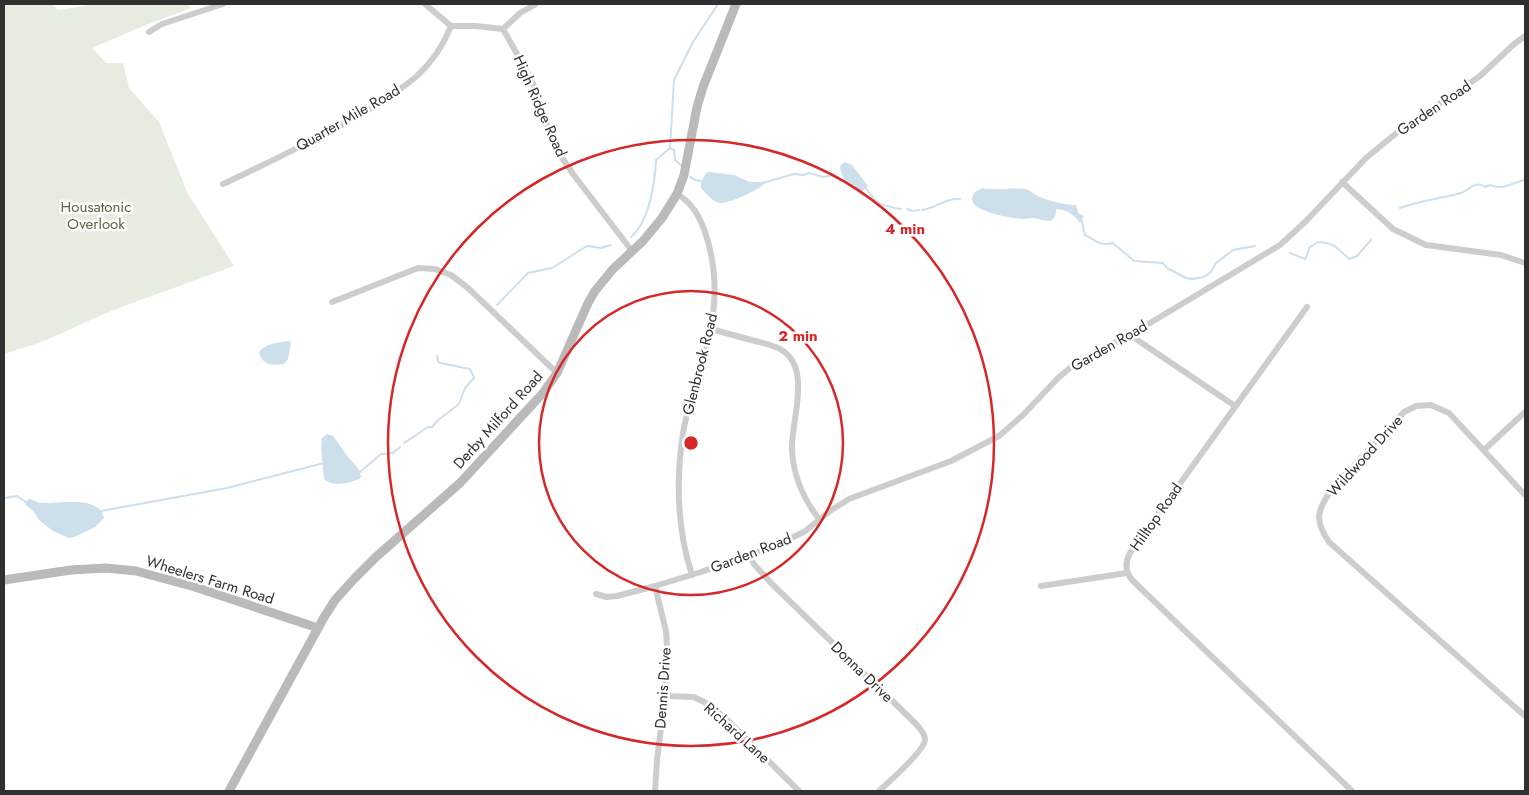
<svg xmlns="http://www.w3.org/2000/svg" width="1529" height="795" font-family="Jost,sans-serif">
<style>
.green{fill:#e6ecdf}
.water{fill:#ccdfeb}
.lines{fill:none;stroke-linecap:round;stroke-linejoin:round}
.stream{stroke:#ccdfeb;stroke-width:2}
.street{stroke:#cdcdcd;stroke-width:6}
.secondary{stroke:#bababa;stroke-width:9}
.ring{fill:none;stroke:#d62828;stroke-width:2.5}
.labels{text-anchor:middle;stroke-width:5;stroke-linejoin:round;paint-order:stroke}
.street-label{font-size:15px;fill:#303030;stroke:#fff}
.park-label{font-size:15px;fill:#54693f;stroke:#fff}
.centre{fill:#d62828;stroke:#fff;stroke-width:2.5}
.ring-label{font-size:15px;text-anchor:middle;font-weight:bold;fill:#d62828;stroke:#fff;stroke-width:5;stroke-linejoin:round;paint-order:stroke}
</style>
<rect width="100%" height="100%" fill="#fff"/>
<!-- green -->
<path class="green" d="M4,4H52L58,10L97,4H187L191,8L141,27L92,48L106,63H123L129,88L159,122L188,194L234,266C191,282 147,297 104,314C89,320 76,327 62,333C43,342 23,348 4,354Z"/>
<!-- water -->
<g class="water">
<path d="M844,162L852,165L868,186L861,193C851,191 840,176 840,166Z"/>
<path d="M708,172L734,175L750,182H766C762,189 728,204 720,203C712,201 706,194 701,188C701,182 703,176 708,172Z"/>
<path d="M982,188C996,191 1010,187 1025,189C1030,190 1034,194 1038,196C1045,200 1070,206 1076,205L1078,213L1084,216L1080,223C1075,215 1066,209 1056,209C1056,213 1056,217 1052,220C1047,223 1039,218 1033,218C1029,218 1025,219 1021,219C1012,218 972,212 972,199C972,197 974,194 975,192Z"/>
<path d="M289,341L291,342L288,359L284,364C273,366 261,365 259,352C266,343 278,343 289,341Z"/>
<path d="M327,434L333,436L348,457L358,468L361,476L360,479C347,483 335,488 324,479L321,449L322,438Z"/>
<path d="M30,499L40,503H46C63,503 100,496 104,518L95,527L74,537L69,538L53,531L39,520L33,511L26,505L27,500Z"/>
</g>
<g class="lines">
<!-- stream -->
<g class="stream">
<polyline points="682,166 675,160 674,150 670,148 674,80 693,42 718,4"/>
<polyline points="690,177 696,180 704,182"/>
<polyline points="762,183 794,174 803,175 809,173 823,177 834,175"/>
<path d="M865,187C878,206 880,205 901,209"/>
<path d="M1400,208C1420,200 1440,199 1461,193C1470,190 1475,180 1485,187L1490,185C1503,191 1513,182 1525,180"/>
<polyline points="907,209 912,211 919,210"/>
<path d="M922,210C938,208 944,198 960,199"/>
<path d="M1081,219L1085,235C1098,241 1097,246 1113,243L1134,261L1163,263L1167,268L1186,278L1193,279L1204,277L1211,272L1216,263L1233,250L1255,246"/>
<path d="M631,237C649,222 655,183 656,160L670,148"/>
<path d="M1290,253L1305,259L1310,247L1318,242C1334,243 1338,248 1349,259L1357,256L1371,240"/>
<polyline points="497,305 528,273 552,268 587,246 601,248 611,245"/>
<polyline points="404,443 428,427 432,427 438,420 459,404 465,388 474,378 470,369 440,363 438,361 437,356"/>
<polyline points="359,471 360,472 381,454 393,453 400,447"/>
<polyline points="4,498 17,496 27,503"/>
<polyline points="101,511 227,488 324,463"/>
</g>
<!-- street -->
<g class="street">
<polyline points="425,4 451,26 476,26 503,29 530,77 536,91 552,140 561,156 573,174 632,251"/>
<polyline points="503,29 520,13 536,4"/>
<polyline points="149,32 162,24 223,4"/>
<polyline points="1342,182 1393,229 1426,245 1501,255 1525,263"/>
<path d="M223,184C270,162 315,140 360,115C380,103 399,91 417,76C431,63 444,44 451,26"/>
<path d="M677,194C692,203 699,215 705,232C717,267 717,305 708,341C700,374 686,406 682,440C676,485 678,532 692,575"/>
<polyline points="332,302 418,268 435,269 451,275 468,288 557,373"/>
<path d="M1307,307L1130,553C1125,562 1125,571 1132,580L1352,791"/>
<path d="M711,329C725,333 740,337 755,341C763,343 773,345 780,349C813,367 791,420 792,449C793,475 804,500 819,519"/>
<polyline points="1130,335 1235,406"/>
<polyline points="1484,450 1525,412"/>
<path d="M1525,495L1449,413L1431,405L1416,406L1404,412L1331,490C1317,511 1314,520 1329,542L1525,716"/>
<path d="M749,555L754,564L771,583L915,723C919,727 925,733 925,740C924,751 889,782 879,791"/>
<polyline points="1041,586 1127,573"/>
<polyline points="596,594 607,597 617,596 655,586 701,572 776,545 804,532 830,511 849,499 951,461 999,436 1023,415 1058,378 1077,362 1130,335 1280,245 1306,221 1366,158 1394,135 1480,76 1513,45 1525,36"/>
<polyline points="665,696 694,697 710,705 726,719 799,791"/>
<polyline points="655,791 657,760 665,696 667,647 666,631 655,586"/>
</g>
<!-- secondary -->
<g class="secondary">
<polyline points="4,580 71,570 106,568 136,571 195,587 318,628"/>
<polyline points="229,791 323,619 335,600 354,579 376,557 460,483 543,393 557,373 562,362 588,303 595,291 613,269 643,241 662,218 677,194 684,175 697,107 703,87 736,4"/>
</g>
</g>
<!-- distance rings -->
<g class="ring">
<circle cx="691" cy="443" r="152"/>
<circle cx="691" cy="443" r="303"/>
</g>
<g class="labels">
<!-- street labels -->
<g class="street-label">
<text transform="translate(540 106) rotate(66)" y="5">High Ridge Road</text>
<text transform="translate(1434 108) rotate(-34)" y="5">Garden Road</text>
<text transform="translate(348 118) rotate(-30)" y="5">Quarter Mile Road</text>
<text transform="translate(1109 346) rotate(-30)" y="5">Garden Road</text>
<text transform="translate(700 364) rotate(-76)" y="5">Glenbrook Road</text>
<text transform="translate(498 420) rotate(-48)" y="5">Derby Milford Road</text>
<text transform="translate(1365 456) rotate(-48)" y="5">Wildwood Drive</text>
<text transform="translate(1156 517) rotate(-55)" y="5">Hilltop Road</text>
<text transform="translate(751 553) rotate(-21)" y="5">Garden Road</text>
<text transform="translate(210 580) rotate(17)" y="5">Wheelers Farm Road</text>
<text transform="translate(862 672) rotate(44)" y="5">Donna Drive</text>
<text transform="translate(663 688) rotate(-86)" y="5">Dennis Drive</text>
<text transform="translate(737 733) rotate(42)" y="5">Richard Lane</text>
</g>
<!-- park labels -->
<g class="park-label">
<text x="96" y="212">Housatonic<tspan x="96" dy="17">Overlook</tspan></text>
</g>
</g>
<circle cx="691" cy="443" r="8" class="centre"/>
<g class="ring-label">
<text x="905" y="234">4 min</text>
<text x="798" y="341">2 min</text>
</g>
<!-- border -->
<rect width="1529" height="795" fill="none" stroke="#303030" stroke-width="10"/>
</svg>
